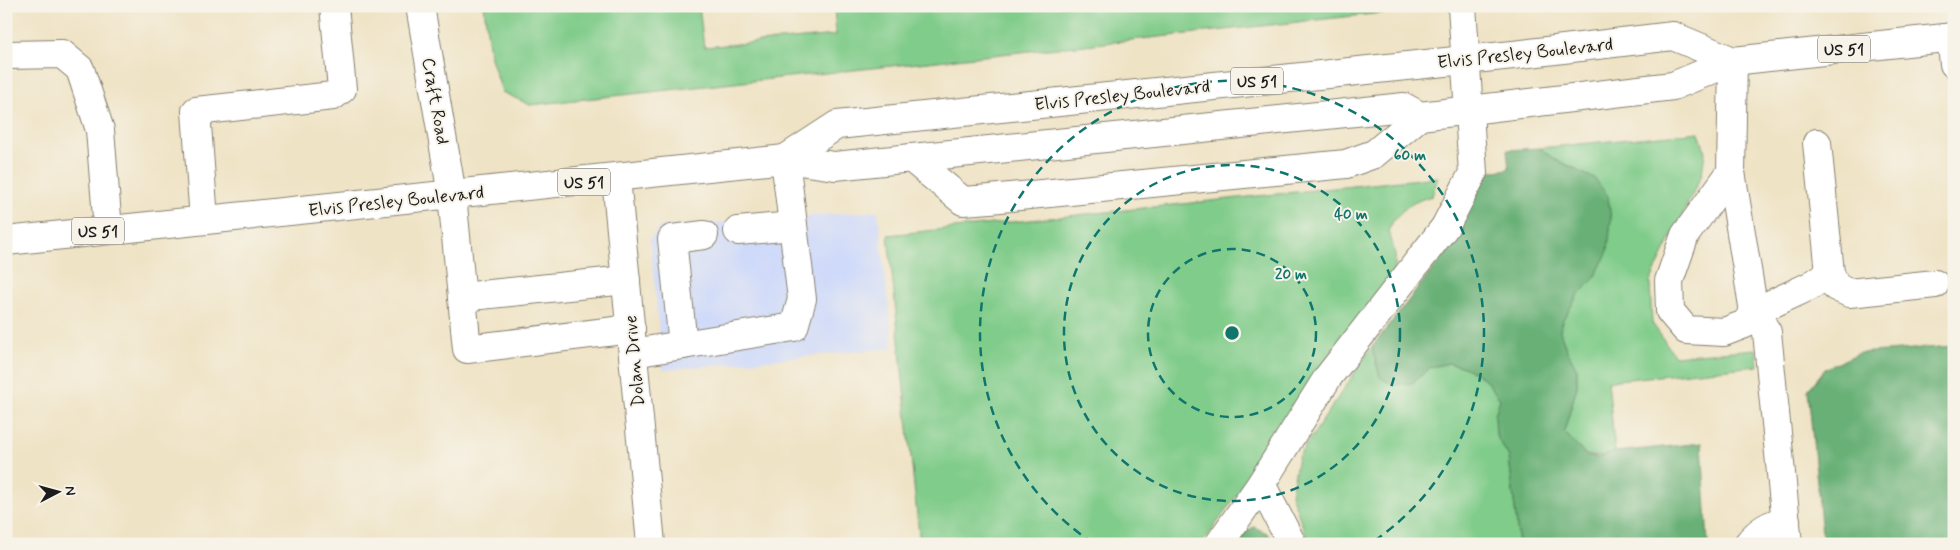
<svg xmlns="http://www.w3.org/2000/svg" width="1960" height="550" font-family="Mynerve,sans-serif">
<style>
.built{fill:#cfdafa}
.green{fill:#80cc8a;stroke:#4e7453}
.forest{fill:#68b076;stroke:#426649}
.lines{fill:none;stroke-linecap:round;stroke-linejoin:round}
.minor-casing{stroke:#868070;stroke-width:30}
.major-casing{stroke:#868070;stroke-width:30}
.minor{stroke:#fff;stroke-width:28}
.major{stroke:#fff;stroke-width:28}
.ring{fill:none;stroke:#0f766e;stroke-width:2.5;stroke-dasharray:9 6}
.labels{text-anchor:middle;stroke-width:4;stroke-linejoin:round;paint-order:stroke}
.shield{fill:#f7f3e8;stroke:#5e5c59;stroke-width:1}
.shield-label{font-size:16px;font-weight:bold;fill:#1c1c1c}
.street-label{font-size:18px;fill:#1c1c1c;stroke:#f7f3e8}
.centre{fill:#0f766e;stroke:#f7f3e8;stroke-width:2.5}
.ring-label{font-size:15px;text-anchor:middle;font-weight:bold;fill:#0f766e;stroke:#f7f3e8;stroke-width:4;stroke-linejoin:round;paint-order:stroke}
</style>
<rect width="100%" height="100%" fill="#f7f3e8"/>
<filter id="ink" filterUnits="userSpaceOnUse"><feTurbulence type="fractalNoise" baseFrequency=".02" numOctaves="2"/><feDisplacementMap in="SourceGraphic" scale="10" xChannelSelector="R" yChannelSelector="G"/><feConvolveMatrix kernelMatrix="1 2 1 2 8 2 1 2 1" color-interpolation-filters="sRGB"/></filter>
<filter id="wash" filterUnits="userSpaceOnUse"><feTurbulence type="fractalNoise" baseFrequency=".0096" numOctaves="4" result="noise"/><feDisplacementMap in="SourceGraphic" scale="20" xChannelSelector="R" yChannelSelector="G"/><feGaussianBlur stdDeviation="1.12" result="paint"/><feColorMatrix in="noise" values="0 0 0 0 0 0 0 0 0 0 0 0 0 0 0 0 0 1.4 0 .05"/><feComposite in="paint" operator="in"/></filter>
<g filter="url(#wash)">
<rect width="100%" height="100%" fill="#efe3c5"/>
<!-- built -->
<polygon class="built" points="878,211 893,348 663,370 650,239 660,227"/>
<!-- green -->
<g class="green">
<polygon points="484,6 699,6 704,47 836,35 834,6 1428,6 1428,8 530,105 502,92 490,55"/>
<path d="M1699,132L1705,152L1702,174L1650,282L1652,323L1675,356L1756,349L1758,366L1608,381L1615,452C1583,462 1585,454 1564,432L1577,386V369L1566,349L1560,331L1562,320L1578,295L1594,279L1577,169L1554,159L1540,148Z"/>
<path d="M1438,177L1432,196C1411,202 1397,211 1388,231C1394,246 1398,259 1393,275L1202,544H920L888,235Z"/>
<polygon points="1372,347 1380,377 1412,383 1431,367 1449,363 1464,367 1484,378 1500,399 1495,415 1496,435 1509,457 1519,544 1309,544 1291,494 1298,457"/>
</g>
<!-- forest -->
<g class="forest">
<polygon points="1540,148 1554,159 1595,179 1608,196 1611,219 1608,251 1594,279 1578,295 1562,321 1560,331 1566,349 1577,369 1577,386 1564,432 1586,456 1597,458 1615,452 1702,443 1708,544 1519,544 1509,457 1496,435 1495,415 1500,399 1484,378 1464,367 1449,363 1431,367 1412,383 1393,385 1380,377 1372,347 1451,246 1487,172 1509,169 1507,150"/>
<polygon points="1954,346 1954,544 1823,544 1808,390 1825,369 1859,353"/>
<polygon points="1254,527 1267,533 1277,544 1235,544 1245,532"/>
</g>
</g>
<g filter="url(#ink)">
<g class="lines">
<defs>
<g id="minor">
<polyline points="420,6 452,195 467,349 631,329"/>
<polyline points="1951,37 1954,64"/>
<polyline points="6,55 62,54 80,69 100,130 108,230"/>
<polyline points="1733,61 1731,172 1754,312 1767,332 1788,544"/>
<polyline points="911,158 963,201 990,199 1346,164 1374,154 1420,116"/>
<polyline points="1731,172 1685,235 1669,281 1670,311 1686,330 1724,332 1745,324 1754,312 1810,286 1830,273 1817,143"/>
<polyline points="616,178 651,544"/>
<polyline points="204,220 196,111 333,96 342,89 334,6"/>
<polyline points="738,231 793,226"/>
<polyline points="1830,273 1836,287 1849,293 1935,284"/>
<polyline points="462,297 626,280"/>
<polyline points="683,345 672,239 704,235"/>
<polyline points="633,353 794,327 802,299 785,159"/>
<polyline points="1261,484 1292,544"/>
<polyline points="1219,544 1261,484 1328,377 1445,227 1473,173 1462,6"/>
<path d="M1748,544C1758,531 1771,523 1786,521"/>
</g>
<g id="major">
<polyline points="785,159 837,125 1513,55 1673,36 1733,61"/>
<polyline points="6,241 785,159 835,166 1404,107 1420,116 1673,86 1733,61 1954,37"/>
</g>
</defs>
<!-- minor casing -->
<use href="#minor" class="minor-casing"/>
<!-- major casing -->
<use href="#major" class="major-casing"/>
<!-- minor -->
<use href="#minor" class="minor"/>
<!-- major -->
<use href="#major" class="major"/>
</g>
</g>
<!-- distance rings -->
<g class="ring">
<circle cx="1232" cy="333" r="84"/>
<circle cx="1232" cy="333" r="168"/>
<path d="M1093 543A252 252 0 1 1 1371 543"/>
</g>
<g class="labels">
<!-- shield labels -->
<g class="shield">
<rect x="1818" y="35.5" width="52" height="27" rx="4"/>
<rect x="1231" y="67.5" width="52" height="27" rx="4"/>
<rect x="558" y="168.5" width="52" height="27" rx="4"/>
<rect x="72" y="217.5" width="52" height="27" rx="4"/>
</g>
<g class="shield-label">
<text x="1844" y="55">US 51</text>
<text x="1257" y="87">US 51</text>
<text x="584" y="188">US 51</text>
<text x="98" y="237">US 51</text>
</g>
<!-- street labels -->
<g class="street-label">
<text transform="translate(1525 53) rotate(-6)" y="6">Elvis Presley Boulevard</text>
<text transform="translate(1122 95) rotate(-6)" y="6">Elvis Presley Boulevard</text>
<text transform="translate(436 101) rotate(80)" y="6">Craft Road</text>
<text transform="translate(396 201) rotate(-6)" y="6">Elvis Presley Boulevard</text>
<text transform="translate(634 361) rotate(-95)" y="6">Dolan Drive</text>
</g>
</g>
<circle cx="1232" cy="333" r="8" class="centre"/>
<g class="ring-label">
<text x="1410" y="160">60 m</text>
<text x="1351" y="219">40 m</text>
<text x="1291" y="279">20 m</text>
</g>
<!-- margin -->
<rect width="1960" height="550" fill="none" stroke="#f7f3e8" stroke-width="25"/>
<!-- north arrow -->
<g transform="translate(58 492) rotate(84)" stroke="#f7f3e8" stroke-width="4" paint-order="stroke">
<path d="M0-4L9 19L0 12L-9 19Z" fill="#1c1c1c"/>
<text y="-8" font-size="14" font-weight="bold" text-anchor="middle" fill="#1c1c1c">N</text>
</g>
</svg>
